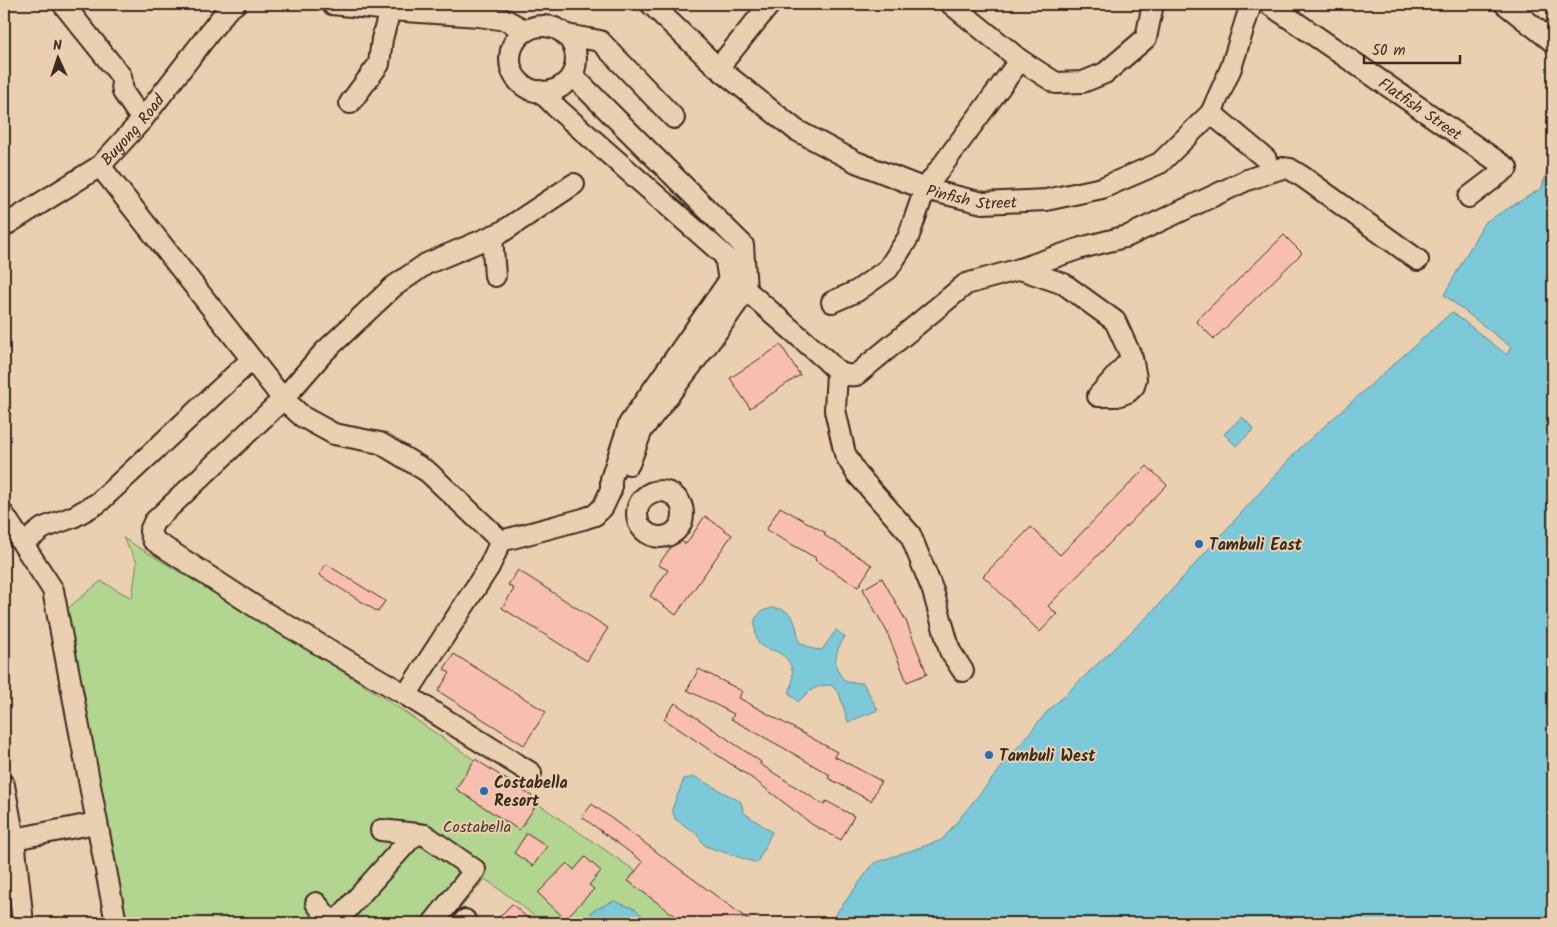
<svg xmlns="http://www.w3.org/2000/svg" width="1557" height="927" font-family="Kalam,sans-serif">
<style>
.green{fill:#b2d590;stroke:#768057}
.water{fill:#7ccad9;stroke:#628a8e}
.building{fill:#f8beaf;stroke:#3b2a1e}
.lines{fill:none;stroke-linecap:round;stroke-linejoin:round}
.minor-casing{stroke:#3b2a1e;stroke-width:24}
.minor{stroke:#eacfb1;stroke-width:20}
.poi-dot{fill:#1f6fb2;stroke:#eacfb1;stroke-width:2}
.labels{text-anchor:middle;stroke-width:4;stroke-linejoin:round;paint-order:stroke}
.street-label{font-size:16px;fill:#3b2a1e;stroke:#eacfb1}
.poi-label{font-size:16px;font-weight:bold;fill:#3b2a1e;stroke:#eacfb1;text-anchor:start}
.park-label{font-size:16px;fill:#473b29;stroke:#eacfb1}
</style>
<rect width="100%" height="100%" fill="#eacfb1"/>
<filter id="ink" filterUnits="userSpaceOnUse"><feTurbulence type="fractalNoise" baseFrequency=".02" numOctaves="2"/><feDisplacementMap in="SourceGraphic" scale="10" xChannelSelector="R" yChannelSelector="G"/><feConvolveMatrix kernelMatrix="1 2 1 2 8 2 1 2 1" color-interpolation-filters="sRGB"/></filter>
<g filter="url(#ink)">
<!-- green -->
<polygon class="green" points="123,538 314,653 396,706 711,923 542,923 520,904 485,879 448,923 123,923 77,688 67,609 101,581 132,598 137,562"/>
<!-- water -->
<g class="water">
<polygon points="1553,147 1553,923 829,923 874,863 942,840 1046,713 1150,614 1299,449 1452,312 1507,355 1511,347 1444,295 1484,223 1542,188"/>
<polygon points="1242,417 1254,429 1236,446 1224,434"/>
<path d="M772,608C794,608 796,624 799,642L813,649L822,650L836,630L845,637C834,653 831,667 846,682L863,683L878,710L848,722L839,693L831,685C815,685 809,691 798,702L789,693C796,677 794,658 775,651C768,648 762,649 758,642C755,636 755,626 755,619L762,611Z"/>
<polygon points="695,777 741,802 744,813 772,832 757,863 705,846 696,833 675,819 672,809 684,779"/>
<polygon points="614,901 635,909 647,920 644,923 600,923 590,912"/>
</g>
<!-- building -->
<g class="building">
<polygon points="1284,235 1302,253 1214,339 1196,321"/>
<polygon points="781,345 800,375 750,408 730,378"/>
<polygon points="1147,466 1167,485 1048,606 1057,614 1040,632 983,576 1031,527 1060,555"/>
<polygon points="780,507 826,533 824,535 872,565 858,587 815,560 816,558 766,530"/>
<polygon points="705,516 732,535 676,615 650,596 668,570 658,565 677,539 686,544"/>
<polygon points="326,564 385,601 378,612 319,575"/>
<polygon points="518,570 608,628 587,661 502,608 514,589 508,585"/>
<polygon points="882,578 906,621 927,674 907,682 886,630 863,589"/>
<polygon points="454,654 546,712 524,745 438,691 450,673 444,669"/>
<polygon points="699,669 742,691 739,698 837,752 834,756 881,781 871,801 828,778 830,775 782,747 731,719 734,714 687,690"/>
<polygon points="675,703 761,762 760,764 824,805 826,801 854,816 841,840 813,825 756,781 664,719"/>
<polygon points="475,759 539,801 519,830 456,789"/>
<polygon points="592,804 681,870 753,923 685,923 628,881 643,862 582,817"/>
<polygon points="527,833 547,846 533,866 514,853"/>
<polygon points="585,857 601,871 589,885 594,889 565,919 538,893 567,863 574,870"/>
<polygon points="512,904 533,923 504,923 498,918"/>
</g>
<g class="lines">
<defs>
<g id="minor">
<polyline points="63,4 121,76 123,92 142,120"/>
<polyline points="332,4 390,10 479,16 506,20 526,31"/>
<path id="s1" d="M651,4L718,68L796,130L856,162L925,189L983,203L1046,200L1102,188L1160,163L1211,113L1231,68L1251,4"/>
<polyline points="951,4 1020,60 1056,83 1083,82 1105,73 1146,38 1153,4"/>
<path id="s2" d="M1269,4L1507,168L1469,197"/>
<polyline points="1505,4 1553,42"/>
<circle cx="543" cy="59" r="33"/>
<polyline points="567,35 600,41 674,118"/>
<polyline points="718,68 770,4"/>
<polyline points="572,75 743,245 746,290 711,340 642,430 629,464"/>
<polyline points="350,103 379,64 382,39 390,10"/>
<polyline points="1211,113 1266,159"/>
<polyline points="100,166 283,399 303,417 334,434 380,443 428,472 501,541"/>
<path id="s3" d="M4,226L100,166L142,120L227,10L235,4"/>
<polyline points="492,236 495,276"/>
<polyline points="1020,269 1081,248 1128,236 1247,180 1282,168 1290,169 1303,177 1418,260"/>
<path d="M746,290L826,360C836,370 841,377 856,375L966,284L1020,269L1064,284L1115,321L1132,358L1136,378L1134,386L1128,392L1117,396H1098L1132,358"/>
<polyline points="832,302 857,291 888,269 908,238 925,189 1020,60"/>
<polyline points="837,372 835,410 845,454 857,474 910,534 933,591 950,651 963,671"/>
<circle cx="660" cy="514" r="23"/>
<polyline points="4,515 53,590 116,923"/>
<polyline points="34,535 43,528 73,517 98,503 251,360"/>
<polyline points="406,695 489,567 501,541 583,519 595,515 603,507 611,490 611,479 629,424 729,281 725,256 559,110 540,91"/>
<polyline points="531,773 406,695 259,609 153,540 150,531 154,522 283,399 324,352 393,287 426,264 502,232 574,184"/>
<polyline points="4,785 14,839 23,923"/>
<polyline points="381,830 417,834"/>
<polyline points="4,841 96,823"/>
<polyline points="316,903 332,923"/>
<polyline points="335,923 410,839 417,834 425,835 475,870 433,923"/>
<polyline points="463,923 465,920"/>
</g>
</defs>
<!-- minor casing -->
<use href="#minor" class="minor-casing"/>
<!-- minor -->
<use href="#minor" class="minor"/>
</g>
</g>
<!-- markers -->
<g class="poi-dot">
<circle cx="1199" cy="544" r="5"/>
<circle cx="989" cy="755" r="5"/>
<circle cx="484" cy="791" r="5"/>
</g>
<g class="labels">
<!-- street labels -->
<g class="street-label">
<text dy="6" stroke="none"><textPath href="#s2" startOffset="184">Flatfish Street</textPath></text>
<text dy="6" stroke="none"><textPath href="#s3" startOffset="162">Buyong Road</textPath></text>
<text dy="6" stroke="none"><textPath href="#s1" startOffset="382">Pinfish Street</textPath></text>
</g>
<!-- poi labels -->
<g class="poi-label">
<text x="1209" y="550">Tambuli East</text>
<text x="999" y="761">Tambuli West</text>
<text x="494" y="788">Costabella<tspan x="494" dy="18">Resort</tspan></text>
</g>
<!-- park labels -->
<g class="park-label">
<text x="477" y="832">Costabella</text>
</g>
</g>
<!-- margin -->
<rect width="1557" height="927" fill="none" stroke="#eacfb1" stroke-width="20"/>
<rect x="10" y="10" width="1537" height="907" fill="none" stroke="#3b2a1e" stroke-width="2" filter="url(#ink)"/>
<!-- north arrow -->
<g transform="translate(58 58) rotate(357)" stroke="#eacfb1" stroke-width="4" paint-order="stroke">
<path d="M0-4L9 19L0 12L-9 19Z" fill="#3b2a1e"/>
<text y="-8" font-size="14" font-weight="bold" text-anchor="middle" fill="#3b2a1e">N</text>
</g>
<!-- scale -->
<path d="M1364 55v8h96v-8" fill="none" stroke="#3b2a1e" stroke-width="2.5"/>
<text x="1372" y="55" font-size="15" fill="#3b2a1e" stroke="#eacfb1" stroke-width="4" paint-order="stroke">50 m</text>
</svg>
